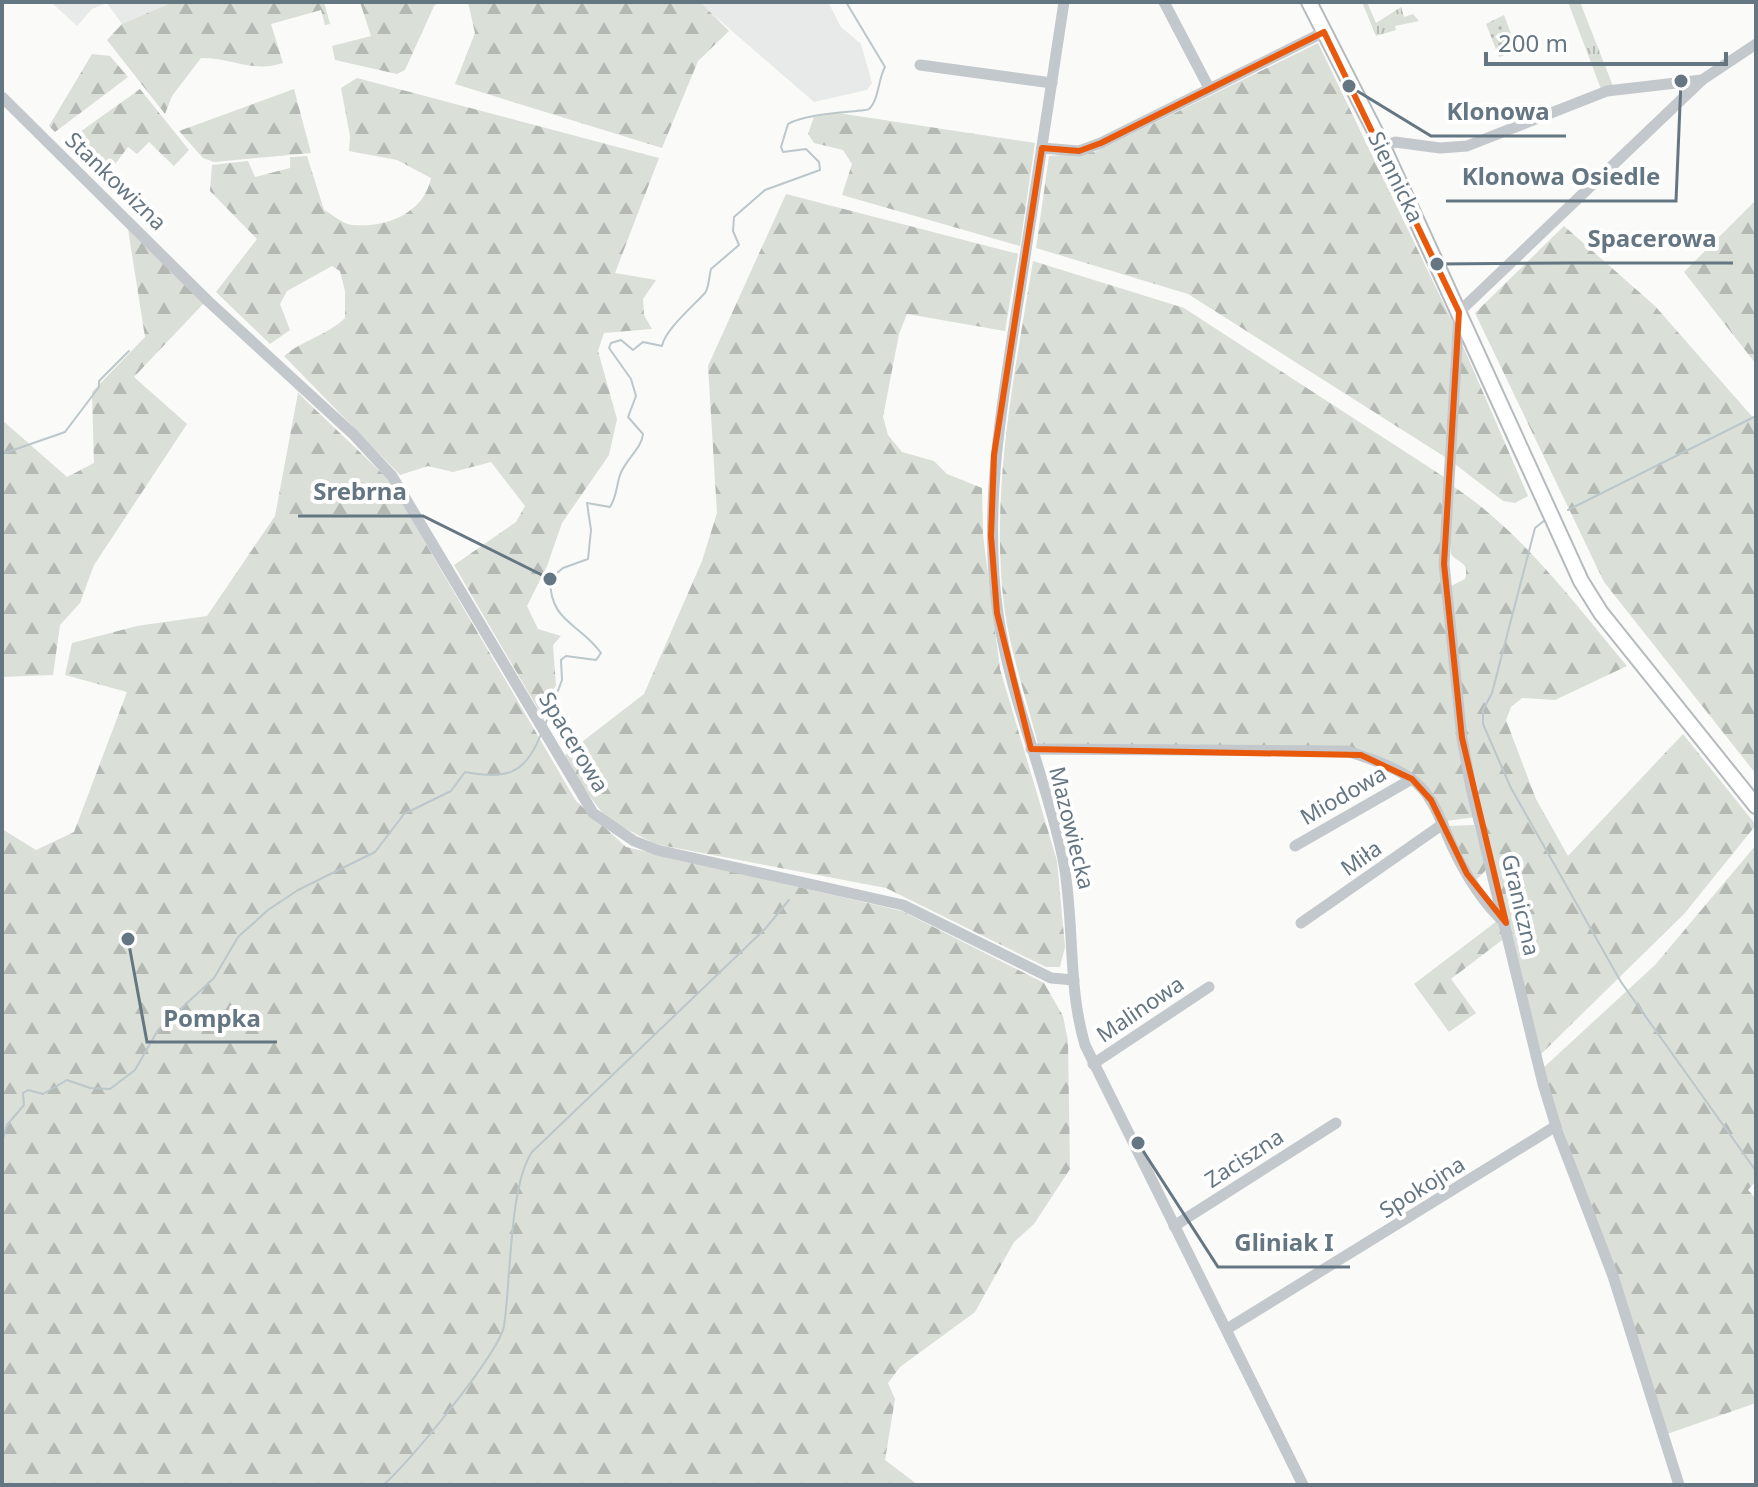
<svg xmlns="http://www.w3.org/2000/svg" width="1758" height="1487" font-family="'Noto Sans',sans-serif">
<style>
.built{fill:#e8e9e9}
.grass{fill:url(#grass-tufts)}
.forest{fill:url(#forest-firs)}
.park{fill:url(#park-dots)}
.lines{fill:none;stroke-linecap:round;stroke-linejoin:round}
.stream{stroke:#bbc7cb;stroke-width:2}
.major-casing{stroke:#b5babe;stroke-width:18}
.minor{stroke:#c3c8cc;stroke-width:11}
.major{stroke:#fff;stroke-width:14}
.marked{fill:none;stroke:#e8590c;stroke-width:6;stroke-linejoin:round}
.labels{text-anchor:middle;stroke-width:8;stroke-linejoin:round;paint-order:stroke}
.street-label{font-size:22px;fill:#657683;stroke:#fff}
.leader{fill:none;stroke:#657683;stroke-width:3}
.callout-dot{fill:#657683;stroke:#fff;stroke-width:3}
.callout-label{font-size:24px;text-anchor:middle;font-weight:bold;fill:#657683;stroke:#fff;stroke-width:8;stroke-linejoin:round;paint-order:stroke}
</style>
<defs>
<pattern id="grass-tufts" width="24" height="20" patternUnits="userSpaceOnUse" patternTransform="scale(2)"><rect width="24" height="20" fill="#dadfd7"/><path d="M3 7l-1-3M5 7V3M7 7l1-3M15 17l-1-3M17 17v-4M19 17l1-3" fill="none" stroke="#b4b9b4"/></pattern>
<pattern id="forest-firs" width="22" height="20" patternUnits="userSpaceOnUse" patternTransform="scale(2)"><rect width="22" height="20" fill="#dadfd7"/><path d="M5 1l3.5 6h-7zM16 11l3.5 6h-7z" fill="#b4b9b4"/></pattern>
<pattern id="park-dots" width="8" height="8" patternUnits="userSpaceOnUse" patternTransform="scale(2)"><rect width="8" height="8" fill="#dadfd7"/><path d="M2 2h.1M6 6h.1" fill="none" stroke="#b4b9b4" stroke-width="1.8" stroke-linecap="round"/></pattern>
</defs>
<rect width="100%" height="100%" fill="#fafaf8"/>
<!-- built -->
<g class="built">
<polygon points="51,2 173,2 122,24 107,3 92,9 77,26"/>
<polygon points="694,2 828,2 841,27 861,44 872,83 867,90 814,102 702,5"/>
</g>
<!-- grass -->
<g class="grass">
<polygon points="1362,2 1367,2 1376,23 1401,7 1404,17 1413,14 1419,21 1395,26 1396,30 1376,36"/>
<polygon points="1568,2 1580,2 1613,86 1601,89"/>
</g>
<!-- forest -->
<g class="forest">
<path d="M173,2H324L330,24L325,25L321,10L271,24L283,63C252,73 233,58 201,58L172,96L165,114L107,40L122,24Z"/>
<polygon points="360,2 439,2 434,6 405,70 397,74 335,60 332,46 371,36"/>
<polygon points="468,2 694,2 702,4 729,31 698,61 662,148 455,84 475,33"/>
<polygon points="1318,43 1453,323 1445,457 1188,294 1036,248 1049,156 1095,152"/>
<polygon points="92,54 110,56 128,77 55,132 49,126"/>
<path d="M357,78L659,158L615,273L656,280L643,299L644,315L652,329L604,333L598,351L617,419L609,455L562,523L547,566L527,606L538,629L561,636L553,645L556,685L541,714L454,565L516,522L525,506L491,462L453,472L428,466L400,475L284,356C303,340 326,336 345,318V291L340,271L332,266L287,291L280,304L290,330L270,344L216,292L257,239L210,191L212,165L248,161L255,177L290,168V157L307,156L324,210C333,215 343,224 352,225C387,228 424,213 431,178L397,160L349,151L350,136L341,88Z"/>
<polygon points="140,89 189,150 174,166 149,142 137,154 128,147 103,180 66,142"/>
<polygon points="294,89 311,153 214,162 203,158 179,131"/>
<polygon points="838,113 1035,143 1020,246 842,195 852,164 843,150 814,143 808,134 814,117"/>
<polygon points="786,194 1018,254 1005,331 907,314 899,334 883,417 888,435 902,452 934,461 947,474 982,488 983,535 1000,669 1057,861 1065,947 1060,967 1046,967 886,888 655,844 607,819 575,777 565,755 644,694 702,561 717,513 708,366"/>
<polygon points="1756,200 1756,364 1684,272"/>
<polygon points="1564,226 1655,306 1756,421 1756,774 1604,582 1475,313"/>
<polygon points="128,229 204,303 134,377 187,424 94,565 80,603 60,625 53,675 2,677 2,420 67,477 94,463 92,392 145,337"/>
<path d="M1033,261L1184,308L1444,477L1445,594L1476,817L1446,821L1433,800L1370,756L1038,744C1027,701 1012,657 1005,613C989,495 1014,378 1033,261Z"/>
<polygon points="1459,337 1528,496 1515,503 1503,501 1451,461"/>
<polygon points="298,393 388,479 576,801 626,847 902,911 1044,983 1063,1016 1068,1041 1070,1169 1034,1224 1014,1242 975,1312 900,1367 888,1383 895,1399 885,1460 918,1485 2,1485 2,829 36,850 74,832 127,692 65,675 72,643 137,626 207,616 275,516"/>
<path d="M1451,485C1521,530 1574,603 1627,666L1555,700L1522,698L1511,707L1506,720L1536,799L1568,856L1683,734L1756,825L1684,914L1538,1057L1470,764L1451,586L1465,579C1470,560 1458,564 1451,554L1448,513Z"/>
<polygon points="1474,825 1486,870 1474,882 1448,826"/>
<polygon points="1756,845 1756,1181 1748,1190 1756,1199 1756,1403 1667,1434 1542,1069 1655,965"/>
<polygon points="1497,921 1506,937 1451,979 1476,1013 1449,1032 1414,984"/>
</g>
<!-- park -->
<polygon class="park" points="1504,15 1517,50 1499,57 1486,24"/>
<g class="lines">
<!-- stream -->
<g class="stream">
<polyline points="2,454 65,432 99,387 99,381 129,351"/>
<polyline points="1568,510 1756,416"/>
<polyline points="1545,520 1535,528 1492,693 1483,710 1483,724 1511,788 1621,982 1756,1171"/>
<path d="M545,725L562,680L561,660L566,656L596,660L601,653C580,623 550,623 550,579L563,568L588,559L591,530L587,503L610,507C617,496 616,487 620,475C625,460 642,448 643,434L628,417L636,396L631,379L609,348L611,343L621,340L633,350L643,342L662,346C665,330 692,307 705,293C709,288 709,276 711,269L739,245L733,231L734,217L765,190L820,170L819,162L806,149L783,152L781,147L788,124C808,112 866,112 869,109C879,100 878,79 885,67L846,2"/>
<path d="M2,1142L7,1125L24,1105L23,1093L28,1090L43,1094L67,1080L90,1088L110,1089L135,1070L158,1030L214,978L238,937L268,910L298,890L375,852L404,814L451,791L465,772C505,779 525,776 541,734"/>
<path d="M383,1485C407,1466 499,1353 504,1326C511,1282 509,1185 532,1152L765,929L789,900"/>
</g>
<defs>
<polyline id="major" points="1309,2 1383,147 1581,581 1601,613 1756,806"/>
</defs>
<!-- major casing -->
<use href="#major" class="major-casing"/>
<!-- minor -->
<g class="minor">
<path d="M1064,2C1049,96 1036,190 1021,283C1004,393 982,502 998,614C1010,698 1046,776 1063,859C1075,920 1067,985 1085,1045L1303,1485"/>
<polyline points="1164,2 1209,88"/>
<polyline points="920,65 1052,83"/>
<polyline points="2,97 208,301 354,435 392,476 593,813 634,841 657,850 903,905 1051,978 1074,980"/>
<polyline points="1383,147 1395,142 1440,148 1467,146 1607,91 1702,80 1756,44"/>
<polyline points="1042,148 1079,151 1101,143 1324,32"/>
<path d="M1031,749L1347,751C1368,758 1391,765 1410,778C1433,793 1441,822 1452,846C1465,874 1482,902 1505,923"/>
<polyline points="1295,846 1412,779"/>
<polyline points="1301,923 1443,824"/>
<polyline points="1093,1064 1209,987"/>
<polyline points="1174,1226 1336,1123"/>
<polyline points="1227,1329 1556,1126"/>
<polyline points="1679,1485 1613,1276 1558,1133 1543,1084 1471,788 1462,738 1444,564 1459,312 1702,80"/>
</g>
<!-- major -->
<use href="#major" class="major"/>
</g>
<!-- marked area -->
<path class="marked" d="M1324,32L1459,312L1444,564L1462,738L1506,923L1467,874L1431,800L1412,779L1361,755L1031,749L997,613L991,536L994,455L1042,148L1079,151L1101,143Z"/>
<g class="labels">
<!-- street labels -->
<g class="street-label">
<text transform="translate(1396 177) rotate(64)" y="8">Siennicka</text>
<text transform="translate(116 181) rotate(44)" y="8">Stankowizna</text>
<text transform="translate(574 742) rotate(59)" y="8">Spacerowa</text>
<text transform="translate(1343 795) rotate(-30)" y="8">Miodowa</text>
<text transform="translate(1072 828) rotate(76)" y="8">Mazowiecka</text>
<text transform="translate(1361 858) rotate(-35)" y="8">Miła</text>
<text transform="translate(1521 905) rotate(77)" y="8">Graniczna</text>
<text transform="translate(1140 1009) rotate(-34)" y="8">Malinowa</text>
<text transform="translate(1244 1158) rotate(-33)" y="8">Zaciszna</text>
<text transform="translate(1422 1187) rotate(-32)" y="8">Spokojna</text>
</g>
</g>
<!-- callouts -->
<path class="leader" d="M1349 86L1431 136H1566M1681 81L1676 201H1446M1437 264L1571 263H1733M550 579L423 516H298M128 939L147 1042H277M1138 1143L1218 1267H1350"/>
<g class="callout-dot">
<circle cx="1349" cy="86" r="8"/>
<circle cx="1681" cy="81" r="8"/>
<circle cx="1437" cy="264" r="8"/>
<circle cx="550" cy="579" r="8"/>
<circle cx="128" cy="939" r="8"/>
<circle cx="1138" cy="1143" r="8"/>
</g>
<g class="callout-label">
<text x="1498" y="120">Klonowa</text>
<text x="1561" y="185">Klonowa Osiedle</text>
<text x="1652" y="247">Spacerowa</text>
<text x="360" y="500">Srebrna</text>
<text x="212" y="1027">Pompka</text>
<text x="1284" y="1251">Gliniak I</text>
</g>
<!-- border -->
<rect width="1758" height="1487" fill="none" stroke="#657683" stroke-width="8"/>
<!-- scale -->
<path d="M1486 52v12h240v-12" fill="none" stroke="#657683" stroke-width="4"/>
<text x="1498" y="52" font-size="24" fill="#657683" stroke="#ffffff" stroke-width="6" paint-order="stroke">200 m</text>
</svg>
